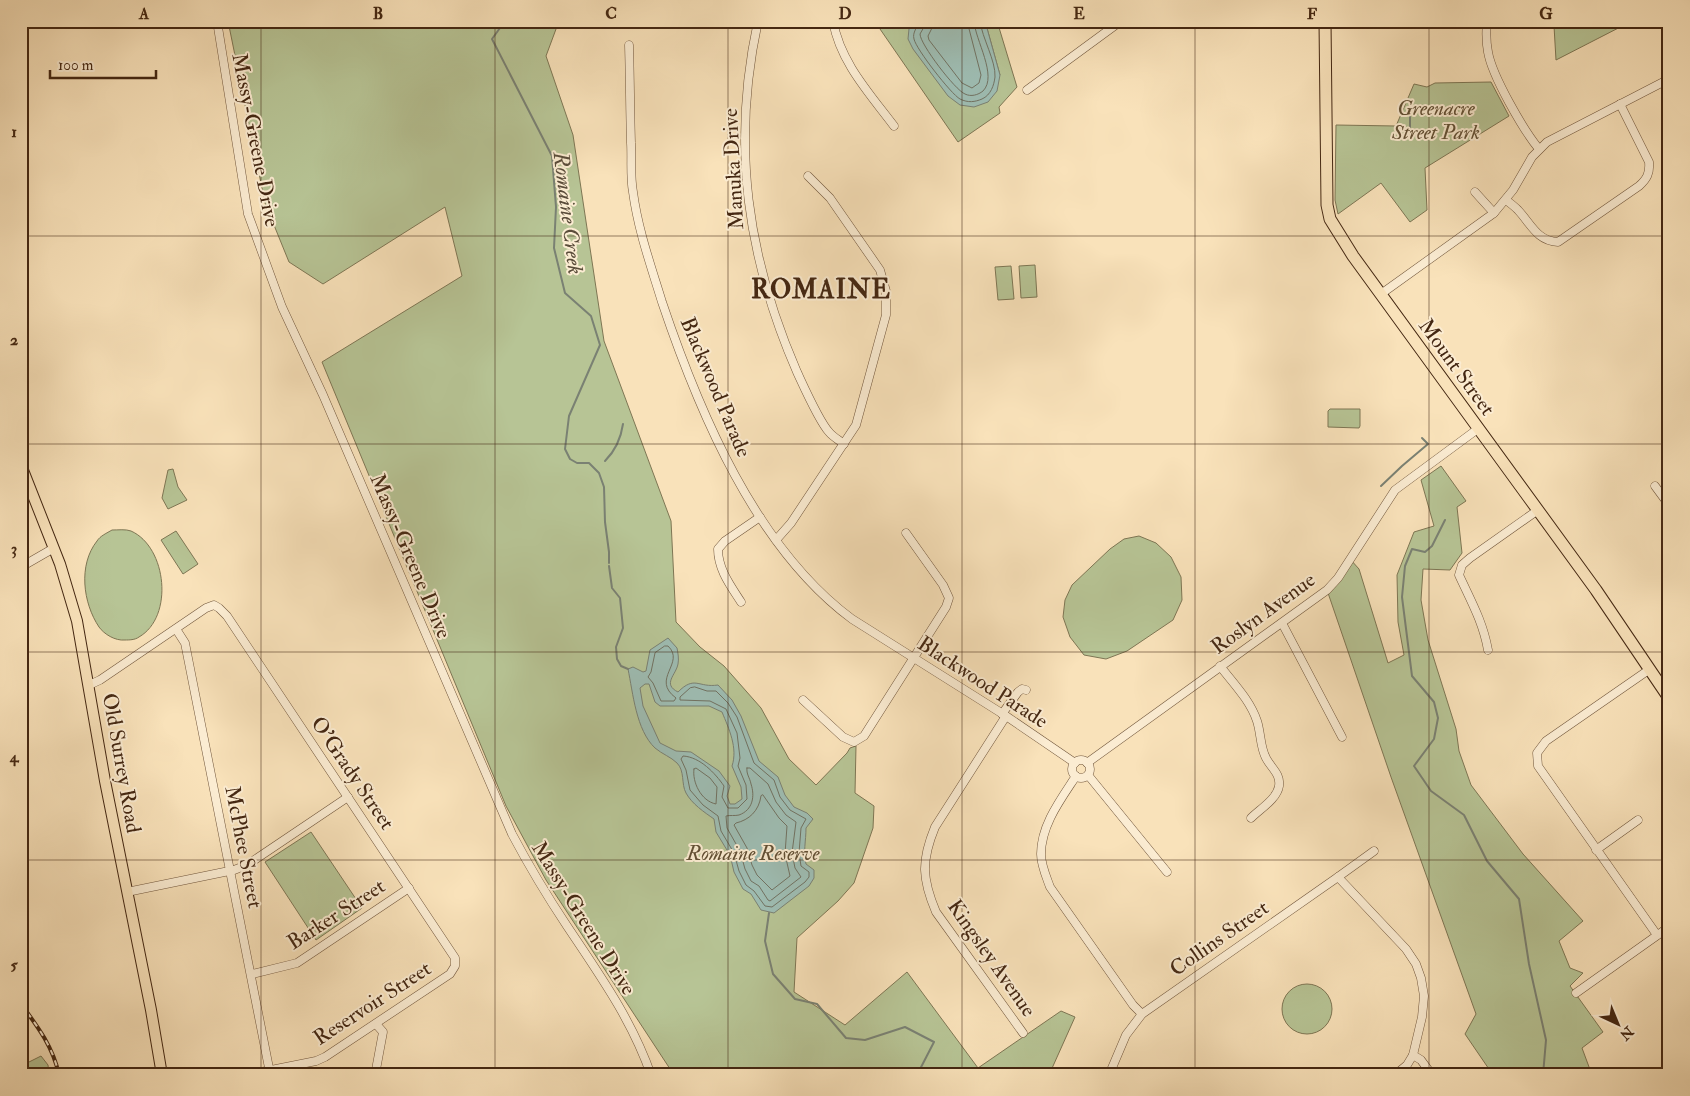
<svg xmlns="http://www.w3.org/2000/svg" width="1690" height="1096" font-family="'IM FELL Double Pica',serif">
<style>
.green{fill:#b7c495;stroke:#7e7654}
.water{fill:#9ebdb3;stroke:#7a8173;fill-rule:evenodd}
.lines{fill:none;stroke-linecap:round;stroke-linejoin:round}
.shore{stroke:#717262;stroke-width:1}
.stream{stroke:#7a8173;stroke-width:2}
.minor-casing{stroke:#71563c;stroke-width:9}
.major-casing{stroke:#442712;stroke-width:12}
.highway-casing{stroke:#442712;stroke-width:13}
.minor{stroke:#fbecd2;stroke-width:8}
.major{stroke:#f9e2ba;stroke-width:10}
.highway{stroke:#f9e2ba;stroke-width:11}
.rail-casing{stroke:#442712;stroke-width:4}
.rail{stroke:#fbecd2;stroke-width:2;stroke-dasharray:5.5;stroke-linecap:butt}
.grid{fill:none;stroke:#442712;stroke-width:1;stroke-opacity:0.55}
.labels{text-anchor:middle;stroke-width:4;stroke-linejoin:round;paint-order:stroke}
.park-label{font-size:21px;font-style:italic;fill:#614e33;stroke:#fbecd2}
.street-label{font-size:21px;fill:#442712;stroke:#fbecd2}
.water-label{font-size:22px;font-style:italic;fill:#5a4c3a;stroke:#fbecd2}
.district-label{font-size:26px;font-weight:bold;letter-spacing:1px;fill:#442712;stroke:#fbecd2}
.neatline{fill:none;stroke:#442712;stroke-width:2}
.grid-label{font-size:16px;text-anchor:middle;font-weight:bold;fill:#442712}
</style>
<rect width="100%" height="100%" fill="#f9e2ba"/>
<filter id="stains"><feTurbulence type="fractalNoise" baseFrequency=".004" numOctaves="4"/><feColorMatrix values="0 0 0 0 .2 0 0 0 0 .09 0 0 0 0 .02 0 0 0 .5 -.17"/></filter>
<radialGradient id="worn" r=".72"><stop offset=".6" stop-color="#630" stop-opacity="0"/><stop offset="1" stop-color="#630" stop-opacity=".3"/></radialGradient>
<!-- green -->
<g class="green">
<polygon points="228,21 559,21 546,56 573,135 604,341 671,521 676,622 700,647 724,666 761,708 789,759 816,785 847,753 850,748 856,746 855,793 874,806 873,828 854,883 838,901 797,938 794,992 845,1025 907,972 978,1068 1061,1011 1075,1017 1049,1075 674,1075 546,880 506,806 322,362 462,276 445,207 323,284 289,262 265,203"/>
<polygon points="890,21 915,21 909,29 1000,75 985,21 997,21 1017,87 999,107 1000,113 958,142 880,29"/>
<polygon points="1532,21 1632,21 1556,60 1554,26 1532,24"/>
<polygon points="1491,82 1509,116 1425,168 1427,210 1410,222 1381,183 1338,214 1335,200 1336,125 1396,126 1414,84 1427,87 1435,83"/>
<polygon points="1035,265 1037,297 1021,298 1019,266"/>
<polygon points="1011,266 1014,299 998,300 995,267"/>
<polygon points="1330,409 1360,409 1360,426 1359,428 1328,427 1328,411"/>
<polygon points="1441,466 1466,501 1457,507 1462,553 1450,570 1423,569 1421,600 1428,640 1456,729 1459,751 1471,785 1523,854 1583,921 1559,941 1570,968 1583,973 1570,986 1603,1032 1582,1048 1592,1075 1493,1075 1465,1034 1476,1014 1391,777 1327,590 1350,559 1359,569 1388,663 1404,655 1398,622 1397,575 1414,532 1434,526 1421,480"/>
<polygon points="173,469 178,487 187,500 168,509 162,498 168,470"/>
<path d="M112,530C118,530 126,529 131,531C167,547 174,617 139,637C135,640 129,640 125,640C115,641 104,634 99,627C83,603 78,565 97,541C100,536 107,533 112,530Z"/>
<polygon points="176,531 198,564 183,574 161,540"/>
<polygon points="1139,536 1156,543 1171,557 1181,577 1182,600 1173,620 1127,651 1106,659 1084,655 1070,637 1063,617 1065,600 1072,585 1110,549 1124,539"/>
<polygon points="311,832 362,908 316,940 265,862"/>
<circle cx="1307" cy="1009" r="25"/>
<polygon points="41,1056 48,1065 49,1075 21,1075 21,1066"/>
</g>
<!-- water -->
<g class="water">
<polygon points="915,21 985,21 1000,75 997,91 988,102 974,107 960,105 948,96 913,49 908,39 909,29"/>
<path d="M668,638L677,648C678,653 679,659 678,664C676,675 662,684 678,692C695,675 698,688 718,685L732,700L741,716L759,761L778,777L785,795L794,807L807,813L813,819L806,828C806,841 803,852 806,864L814,870V878L809,886L774,913L761,910L751,894L743,889L734,872L730,855L716,832L714,819C704,812 692,804 686,793C681,784 685,771 677,763C671,757 662,754 655,748C636,730 633,693 628,669L633,667L643,672L646,671L650,650ZM645,684H649L655,702L660,706H709L722,712C729,729 738,748 732,766L741,787L742,799L735,804H730L727,796L730,786L719,771L691,752L676,751L660,743L643,706L640,688Z"/>
</g>
<g class="lines">
<!-- shore -->
<g class="shore">
<path d="M918,21C918,28 912,32 914,39C916,49 951,94 960,99C968,103 975,102 982,99C991,95 994,85 995,77C996,61 982,38 980,21"/>
<path d="M925,21L924,27L920,34C920,44 955,90 965,94C971,97 978,95 983,91C998,76 975,40 974,21"/>
<polyline points="932,21 932,28 928,36 929,40 962,83 972,88 979,83 981,75 967,21"/>
<path d="M665,646H668C686,663 650,679 676,698L674,701H661L653,683L648,677L651,672L655,653Z"/>
<path d="M695,687L707,691H716L728,703L737,717L754,763L774,780L780,797L790,810L806,819L801,828L799,853L801,866L809,872V877L805,882L772,907L765,906L754,891L746,885L739,871L734,853L721,831L718,816L703,805L690,790L686,770L681,759L683,756C700,757 715,773 724,786L722,797L728,808H738L747,799L746,785L738,766L740,758L737,733L726,709L710,701L680,700V697L690,688Z"/>
<path d="M747,768H750L768,784L776,802L786,815L796,822L792,853L795,868L801,877L770,901L768,900L759,886L751,881L745,869L740,851L727,828L726,816C730,815 735,816 739,815C753,810 755,796 751,784C750,778 746,774 747,768Z"/>
<path d="M694,769L696,768L710,778L717,787L716,804C701,801 692,782 694,769Z"/>
<path d="M763,795L779,818L787,826L785,854L790,876L772,890L757,875L752,865L747,848L734,825L736,823C749,820 759,811 761,796Z"/>
</g>
<!-- stream -->
<g class="stream">
<polyline points="505,21 492,39 552,156 556,207 554,248 565,293 591,316 600,345 569,416 565,449 570,459 577,463 589,463 599,473 604,487 605,522 609,552 609,563"/>
<polyline points="1410,103 1410,134"/>
<path d="M605,461C615,451 621,438 623,424"/>
<polyline points="1381,486 1402,466 1428,444 1422,438"/>
<polyline points="1445,520 1432,546 1425,552 1412,549 1405,566 1402,597 1412,676 1434,702 1438,718 1434,739 1414,766 1431,791 1464,815 1487,861 1519,899 1529,964 1546,1040 1543,1075"/>
<polyline points="609,566 612,588 620,598 623,628 616,647 617,659 621,666 628,669"/>
<polyline points="769,913 765,941 773,974 795,999 817,1004 846,1038 865,1040 905,1027 934,1042 917,1075"/>
</g>
<defs>
<g id="minor">
<path d="M217,21L248,214L282,307L323,395L512,834C529,866 547,896 567,926C599,974 632,1020 651,1075"/>
<path d="M758,21C731,145 747,257 797,372C804,387 819,421 829,432C833,437 839,440 844,444"/>
<path d="M833,21C840,62 870,94 894,126"/>
<path d="M1487,21C1486,32 1486,42 1488,52C1492,76 1524,131 1539,149"/>
<path d="M629,45C630,78 630,110 631,143C632,159 630,176 633,192C638,230 651,266 662,302C699,412 756,548 852,619L1006,716L1075,763"/>
<polyline points="1027,90 1121,21"/>
<polyline points="1475,192 1494,213"/>
<path d="M1506,200C1510,203 1515,207 1518,210C1531,224 1537,241 1558,242L1639,186C1647,179 1650,173 1649,162L1620,104"/>
<polyline points="1381,294 1494,213 1513,190 1532,157 1547,142 1669,79"/>
<polyline points="1655,486 1669,505"/>
<polyline points="776,540 791,523 856,425 886,315 886,291 880,270 830,198 808,176"/>
<polyline points="21,567 54,548"/>
<path d="M741,602C730,585 718,569 718,549L725,541L760,517"/>
<polyline points="1282,623 1342,737"/>
<polyline points="176,629 185,643 270,1073"/>
<path d="M1488,650C1483,622 1471,601 1459,575L1462,565L1470,558L1538,510"/>
<path d="M1220,666C1233,683 1250,700 1257,721C1261,733 1260,747 1266,758C1271,768 1281,774 1279,786C1277,799 1260,809 1251,818"/>
<polyline points="1650,669 1546,741 1537,753 1538,766 1657,935"/>
<polyline points="89,685 100,680 206,608 214,605 219,608 227,616 455,958 455,966 450,974 325,1057 316,1061 246,1075"/>
<polyline points="803,700 843,737 854,742 864,736 946,607 949,598 943,585 906,533"/>
<polyline points="1002,714 1018,692 1022,689 1026,690"/>
<path d="M1006,716L935,827C921,861 922,879 936,912L1023,1033"/>
<circle cx="1081" cy="769" r="9"/>
<polyline points="1087,763 1327,590 1338,578 1395,490 1479,428"/>
<polyline points="1088,775 1167,872"/>
<path d="M1076,776C1061,799 1041,825 1041,854C1041,865 1046,876 1050,887L1133,1005L1142,1014"/>
<polyline points="1596,850 1638,820"/>
<polyline points="1338,877 1406,949 1416,964 1421,978 1424,996 1422,1017 1413,1055 1421,1060 1432,1075"/>
<polyline points="127,892 234,870 247,865 348,797"/>
<polyline points="252,974 297,963 409,888"/>
<polyline points="1576,993 1669,927"/>
<polyline points="375,1075 383,1032 376,1024"/>
<polyline points="1109,1075 1126,1035 1142,1014 1338,877 1374,851"/>
<polyline points="1395,1075 1407,1065 1413,1055"/>
</g>
<polyline id="major" points="21,465 60,564 77,621 105,781 151,1010 162,1075"/>
<polyline id="highway" points="1325,21 1327,205 1330,219 1353,256 1596,590 1669,698"/>
</defs>
<!-- minor casing -->
<use href="#minor" class="minor-casing"/>
<!-- major casing -->
<use href="#major" class="major-casing"/>
<!-- highway casing -->
<use href="#highway" class="highway-casing"/>
<!-- minor -->
<use href="#minor" class="minor"/>
<!-- major -->
<use href="#major" class="major"/>
<!-- highway -->
<use href="#highway" class="highway"/>
<defs>
<path id="rail" d="M21,1004C38,1027 53,1047 59,1075"/>
</defs>
<!-- rail casing -->
<use href="#rail" class="rail-casing"/>
<!-- rail -->
<use href="#rail" class="rail"/>
</g>
<!-- grid -->
<path class="grid" d="M261,21V1075M495,21V1075M728,21V1075M962,21V1075M1195,21V1075M1429,21V1075M21,236H1669M21,444H1669M21,652H1669M21,860H1669"/>
<g class="labels">
<!-- park labels -->
<g class="park-label">
<text x="1436" y="115">Greenacre<tspan x="1436" dy="24">Street Park</tspan></text>
<text x="753" y="860">Romaine Reserve</text>
</g>
<!-- street labels -->
<g class="street-label">
<text transform="translate(256 140) rotate(79)" y="7">Massy-Greene Drive</text>
<text transform="translate(733 169) rotate(-93)" y="7">Manuka Drive</text>
<text transform="translate(1457 367) rotate(54)" y="7">Mount Street</text>
<text transform="translate(716 387) rotate(67)" y="7">Blackwood Parade</text>
<text transform="translate(411 556) rotate(67)" y="7">Massy-Greene Drive</text>
<text transform="translate(1263 613) rotate(-36)" y="7">Roslyn Avenue</text>
<text transform="translate(983 682) rotate(33)" y="7">Blackwood Parade</text>
<text transform="translate(122 763) rotate(80)" y="7">Old Surrey Road</text>
<text transform="translate(353 773) rotate(56)" y="7">O'Grady Street</text>
<text transform="translate(244 847) rotate(79)" y="7">McPhee Street</text>
<text transform="translate(336 914) rotate(-33)" y="7">Barker Street</text>
<text transform="translate(584 918) rotate(58)" y="7">Massy-Greene Drive</text>
<text transform="translate(1219 938) rotate(-35)" y="7">Collins Street</text>
<text transform="translate(992 958) rotate(55)" y="7">Kingsley Avenue</text>
<text transform="translate(372 1003) rotate(-33)" y="7">Reservoir Street</text>
</g>
<!-- water labels -->
<g class="water-label">
<text transform="translate(569 213) rotate(83)" y="8">Romaine Creek</text>
</g>
<!-- district labels -->
<g class="district-label">
<text x="821" y="298">ROMAINE</text>
</g>
</g>
<!-- margin -->
<rect width="1690" height="1096" fill="none" stroke="#f9e2ba" stroke-width="55"/>
<!-- north arrow -->
<g transform="translate(1618 1024) rotate(136)" stroke="#fbecd2" stroke-width="4" paint-order="stroke">
<path d="M0-4L9 19L0 12L-9 19Z" fill="#442712"/>
<text y="-8" font-size="14" font-weight="bold" text-anchor="middle" fill="#442712">N</text>
</g>
<!-- scale -->
<path d="M50 70v8h106v-8" fill="none" stroke="#442712" stroke-width="2.5"/>
<text x="58" y="70" font-size="15" fill="#442712" stroke="#fbecd2" stroke-width="4" paint-order="stroke">100 m</text>
<rect x="28" y="28" width="1634" height="1040" class="neatline"/>
<g class="grid-label">
<text x="144" y="19">A</text>
<text x="378" y="19">B</text>
<text x="611" y="19">C</text>
<text x="845" y="19">D</text>
<text x="1079" y="19">E</text>
<text x="1312" y="19">F</text>
<text x="1546" y="19">G</text>
<text x="14" y="137">1</text>
<text x="14" y="345">2</text>
<text x="14" y="554">3</text>
<text x="14" y="762">4</text>
<text x="14" y="970">5</text>
</g>
<rect width="100%" height="100%" filter="url(#stains)"/>
<rect width="100%" height="100%" fill="url(#worn)"/>
</svg>
